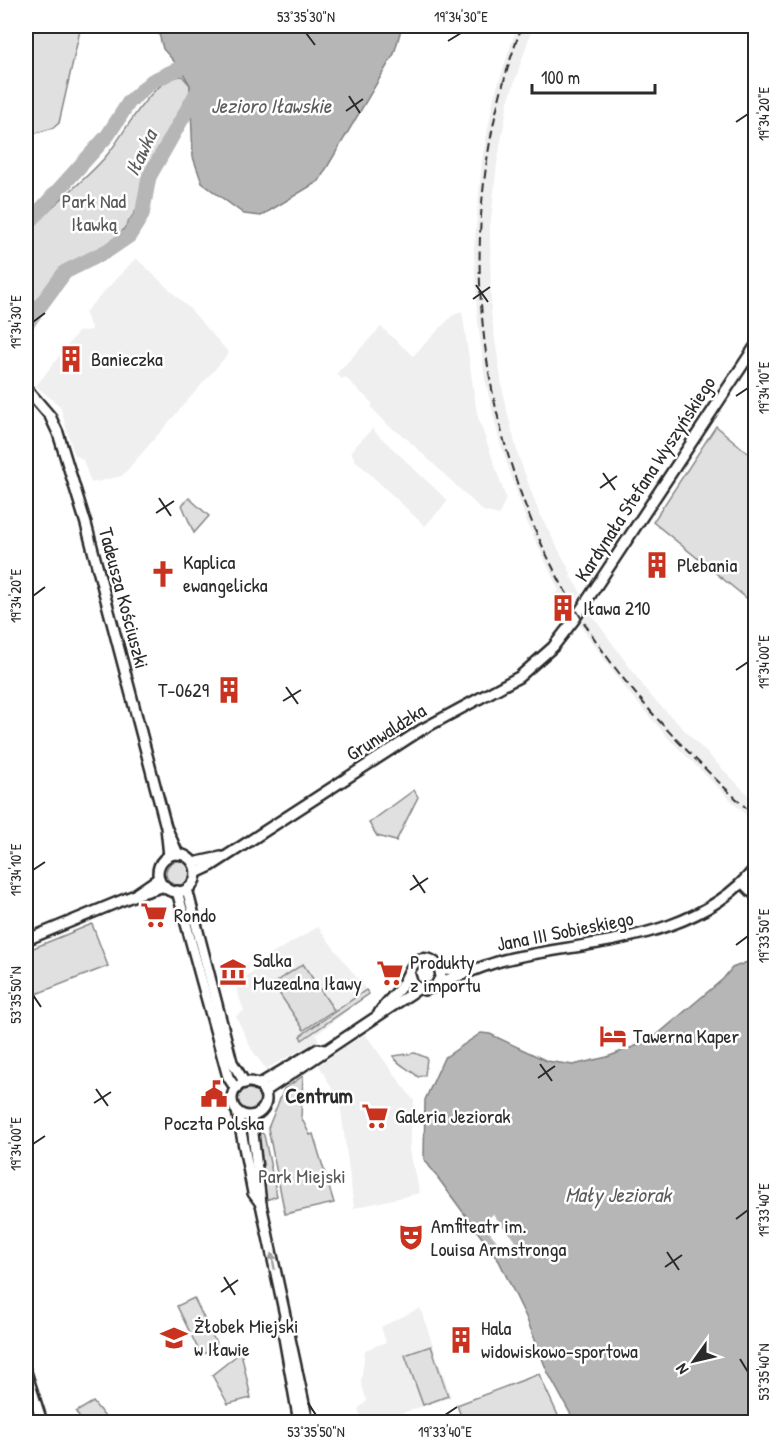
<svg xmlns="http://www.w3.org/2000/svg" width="781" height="1448" font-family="'Patrick Hand',sans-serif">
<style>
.built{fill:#efefef}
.green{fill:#e0e0e0;stroke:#868686;stroke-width:1.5}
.water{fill:#b6b6b6;stroke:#7e7e7e;stroke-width:1.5}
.pier{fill:#fff}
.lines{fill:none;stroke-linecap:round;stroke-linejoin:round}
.river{stroke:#b6b6b6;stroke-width:15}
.secondary-casing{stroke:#2b2b2b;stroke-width:14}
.secondary{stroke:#fff;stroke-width:9}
.rail{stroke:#2b2b2b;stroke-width:2;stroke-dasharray:9 4.5;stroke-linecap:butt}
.oneway{fill:#a0a0a0}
.ticks{fill:none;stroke:#2b2b2b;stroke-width:2}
.labels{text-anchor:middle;stroke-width:5;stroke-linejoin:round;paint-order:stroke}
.park-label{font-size:20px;fill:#585858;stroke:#fff}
.poi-label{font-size:20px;fill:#2b2b2b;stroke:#fff;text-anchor:start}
.street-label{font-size:20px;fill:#2b2b2b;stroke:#fff}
.water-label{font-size:21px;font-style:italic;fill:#5c5c5c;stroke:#fff}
.neighbourhood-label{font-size:21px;font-weight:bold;fill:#2b2b2b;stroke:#fff}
.neatline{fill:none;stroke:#2b2b2b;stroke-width:2}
.ticks-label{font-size:15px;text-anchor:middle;fill:#2b2b2b}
</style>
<rect width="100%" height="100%" fill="#fff"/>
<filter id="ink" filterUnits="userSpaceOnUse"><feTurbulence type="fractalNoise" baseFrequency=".0167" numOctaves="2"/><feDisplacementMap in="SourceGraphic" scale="12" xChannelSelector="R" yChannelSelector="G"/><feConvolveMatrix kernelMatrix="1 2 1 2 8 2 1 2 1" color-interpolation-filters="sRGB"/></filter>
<g filter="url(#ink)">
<!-- built -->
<g class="built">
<polygon points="517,26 533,26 508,102 497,164 490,228 491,313 504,399 518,455 539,513 572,575 569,577 573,579 581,593 565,615 553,594 559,591 526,520 500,443 485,380 477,314 474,249 482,160 494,97"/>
<polygon points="136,258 190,309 229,353 122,476 91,483 83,460 74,454 60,406 36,386 78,332 92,330 85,312"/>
<polygon points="462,311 477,414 506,498 499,515 483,511 406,438 388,425 371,407 373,404 345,377 342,379 336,374 381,327 413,356 452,316"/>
<polygon points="372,429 448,501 425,526 355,460 351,451"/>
<polygon points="589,611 649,694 755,802 755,824 668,738 624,687 580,625"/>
<polygon points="318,927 369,994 316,1035 319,1040 266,1069 252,1050 236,1016 244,1011 234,983 268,963 265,958"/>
<polygon points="365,1034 414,1101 409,1150 420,1193 354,1208 340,1103 319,1065"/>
<polygon points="420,1308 451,1397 375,1422 363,1422 358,1409 367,1401 361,1383 365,1350 386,1342 381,1327"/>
</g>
<!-- green -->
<g class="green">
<polygon points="26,26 81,26 59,123 53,128 26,136"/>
<path d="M182,76L190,85V100L167,135L143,180L137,209L118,238L61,273L26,317V233C50,205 83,184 107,155C125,134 150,79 182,76Z"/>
<polygon points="716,426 755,459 755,605 653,522"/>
<polygon points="189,498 209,516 194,533 182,505"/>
<polygon points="414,790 418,797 396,841 377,836 369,823"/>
<circle cx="178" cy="873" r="12"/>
<polygon points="92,924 108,966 26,998 26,951"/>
<polygon points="303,964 334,1010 304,1030 273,984"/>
<polygon points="366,990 369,994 302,1040 300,1036"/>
<path d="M415,1053L427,1058L425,1075L418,1077C410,1069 399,1066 393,1056Z"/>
<polygon points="303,1076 301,1117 310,1135 313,1134 334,1203 285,1214 268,1128 284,1089"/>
<circle cx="249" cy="1100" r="11"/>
<polygon points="262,1133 264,1135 277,1196 266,1200 254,1135"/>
<polygon points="194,1298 218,1347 201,1355 177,1306"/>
<polygon points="431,1346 448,1396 423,1405 405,1355"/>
<polygon points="241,1352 251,1398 228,1404 212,1375"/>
<polygon points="539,1374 561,1422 463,1422 457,1405"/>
<polygon points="93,1402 106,1418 98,1422 82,1422 76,1412"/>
</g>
<!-- water -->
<g class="water">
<polygon points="157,26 402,26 394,54 319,181 261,216 244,214 202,183 193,157 190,85 180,68 163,49"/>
<polygon points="755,959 755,1422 575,1422 547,1371 526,1317 499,1261 424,1159 425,1100 444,1058 481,1033 490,1034 547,1061 573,1065 607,1057 651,1040 723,979 732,968"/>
</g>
<!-- pier -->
<polygon class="pier" points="493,1214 515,1241 505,1251 483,1224"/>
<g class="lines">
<!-- river -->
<g class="river">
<polyline points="26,226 108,135 129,102 152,81 180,68 202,26"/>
<polyline points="26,325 65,272 107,251 129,236 142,215 149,177 200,87"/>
</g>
<defs>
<g id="secondary">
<polyline points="26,388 50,416 58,433 86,524 166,827 169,856"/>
<polyline points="167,829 178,854"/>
<circle cx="177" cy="873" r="19"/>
<polyline points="193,863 221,857"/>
<polyline points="196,873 211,866 421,730 519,677 553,647 574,620 756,345"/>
<polyline points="743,883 756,896"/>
<polyline points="187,889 232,1062 245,1083"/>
<polyline points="177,891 228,1077 236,1089"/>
<polyline points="137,893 159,878"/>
<polyline points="26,940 135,895 165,886"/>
<polyline points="440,969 468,970"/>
<path d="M439,982C466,975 489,962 517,957C600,940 698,939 756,867"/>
<path d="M379,1013C385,1003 393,997 400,988C409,977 412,952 431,960C438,963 440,969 441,976L435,987L424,990L413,985L409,972"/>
<circle cx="249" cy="1099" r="17"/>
<polyline points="258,1085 318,1049 324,1050"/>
<polyline points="264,1092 418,989"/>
<polyline points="237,1111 253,1193 261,1204"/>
<polyline points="251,1116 261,1204 308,1422"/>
<polyline points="284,1319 282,1326 299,1422"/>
<polyline points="26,1372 42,1422"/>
</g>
</defs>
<!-- secondary casing -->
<use href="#secondary" class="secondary-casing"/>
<!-- secondary -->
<use href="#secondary" class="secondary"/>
<!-- rail -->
<path class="rail" d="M522,26C441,240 478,486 616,669C657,723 706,771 756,817"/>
</g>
<!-- one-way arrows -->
<defs><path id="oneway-solid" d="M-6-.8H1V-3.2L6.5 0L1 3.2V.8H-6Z" transform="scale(1.5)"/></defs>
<use class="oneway" href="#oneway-solid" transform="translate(273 1261) rotate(-101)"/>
</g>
<!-- ticks -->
<path class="ticks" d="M306,33L315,45M448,41L461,33M349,96L360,113M346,111L363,99M736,122L748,114M476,285L488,302M473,299L490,287M33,322L45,313M736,396L748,388M603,473L615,490M600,488L617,476M159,498L171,516M156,513L174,501M33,596L45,587M736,670L748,662M286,687L298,704M283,701L301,690M33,870L45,862M413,875L425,893M410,890L428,878M736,945L748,936M33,995L41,1007M540,1064L552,1081M538,1078L555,1066M96,1089L108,1106M94,1103L111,1092M33,1144L45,1136M736,1219L748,1210M667,1252L679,1270M665,1267L682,1255M224,1277L235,1295M221,1292L238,1280M740,1359L748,1372M308,1403L316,1415M445,1415L457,1407"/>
<!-- icons -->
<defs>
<symbol id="building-bare" viewBox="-9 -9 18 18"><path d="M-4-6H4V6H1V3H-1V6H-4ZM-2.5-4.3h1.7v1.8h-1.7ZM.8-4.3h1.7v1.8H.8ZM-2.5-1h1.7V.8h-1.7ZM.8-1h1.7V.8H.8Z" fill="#c8321e" stroke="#fff" stroke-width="2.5" paint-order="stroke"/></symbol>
<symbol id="church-bare" viewBox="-9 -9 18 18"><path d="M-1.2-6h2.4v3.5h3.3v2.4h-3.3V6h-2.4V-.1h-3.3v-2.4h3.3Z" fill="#c8321e" stroke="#fff" stroke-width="2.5" paint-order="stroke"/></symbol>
<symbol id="supermarket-bare" viewBox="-9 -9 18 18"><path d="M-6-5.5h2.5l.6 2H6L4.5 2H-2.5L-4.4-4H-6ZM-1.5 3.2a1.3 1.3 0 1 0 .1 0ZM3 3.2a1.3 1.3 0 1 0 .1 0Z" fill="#c8321e" stroke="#fff" stroke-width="2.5" paint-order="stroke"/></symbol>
<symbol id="museum-bare" viewBox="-9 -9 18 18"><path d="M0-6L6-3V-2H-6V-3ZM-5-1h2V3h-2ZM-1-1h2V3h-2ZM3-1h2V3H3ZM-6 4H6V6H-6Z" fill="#c8321e" stroke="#fff" stroke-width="2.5" paint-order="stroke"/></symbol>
<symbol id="hotel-bare" viewBox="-9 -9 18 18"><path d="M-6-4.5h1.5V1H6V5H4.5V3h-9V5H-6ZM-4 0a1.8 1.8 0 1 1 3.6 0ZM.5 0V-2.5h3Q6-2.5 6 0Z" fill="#c8321e" stroke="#fff" stroke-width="2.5" paint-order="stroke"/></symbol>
<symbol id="civic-bare" viewBox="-9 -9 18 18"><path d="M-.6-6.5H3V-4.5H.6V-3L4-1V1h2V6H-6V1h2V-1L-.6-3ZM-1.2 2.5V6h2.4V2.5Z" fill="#c8321e" stroke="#fff" stroke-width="2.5" paint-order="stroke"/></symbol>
<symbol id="theatre-bare" viewBox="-9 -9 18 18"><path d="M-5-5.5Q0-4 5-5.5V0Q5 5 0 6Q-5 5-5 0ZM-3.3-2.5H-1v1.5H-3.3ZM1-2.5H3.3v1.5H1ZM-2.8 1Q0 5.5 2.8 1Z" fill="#c8321e" stroke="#fff" stroke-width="2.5" paint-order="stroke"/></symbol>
<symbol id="school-bare" viewBox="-9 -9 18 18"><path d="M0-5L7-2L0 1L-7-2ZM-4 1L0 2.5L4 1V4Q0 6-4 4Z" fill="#c8321e" stroke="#fff" stroke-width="2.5" paint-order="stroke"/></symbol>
</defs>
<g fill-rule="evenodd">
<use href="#building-bare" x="52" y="340" width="38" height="38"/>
<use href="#building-bare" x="638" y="546" width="38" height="38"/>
<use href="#church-bare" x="144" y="555" width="38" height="38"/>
<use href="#building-bare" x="544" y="589" width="38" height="38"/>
<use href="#building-bare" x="210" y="671" width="38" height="38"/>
<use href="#supermarket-bare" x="135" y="896" width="38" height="38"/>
<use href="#museum-bare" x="214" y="953" width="38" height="38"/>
<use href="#supermarket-bare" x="371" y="954" width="38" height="38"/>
<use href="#hotel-bare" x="594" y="1017" width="38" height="38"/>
<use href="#civic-bare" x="195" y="1075" width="38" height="38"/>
<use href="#supermarket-bare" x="356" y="1097" width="38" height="38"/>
<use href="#theatre-bare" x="392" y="1218" width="38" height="38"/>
<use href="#school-bare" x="155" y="1319" width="38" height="38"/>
<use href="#building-bare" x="442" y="1321" width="38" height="38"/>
</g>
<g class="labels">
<!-- park labels -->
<g class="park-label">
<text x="94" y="208">Park Nad<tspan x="94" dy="23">Iławką</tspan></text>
<text x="302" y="1183">Park Miejski</text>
</g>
<!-- poi labels -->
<g class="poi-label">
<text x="91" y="366">Banieczka</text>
<text x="183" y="569">Kaplica<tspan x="183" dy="23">ewangelicka</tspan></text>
<text x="677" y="572">Plebania</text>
<text x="583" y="615">Iława 210</text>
<text x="209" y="697" text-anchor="end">T-0629</text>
<text x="174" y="922">Rondo</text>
<text x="253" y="967">Salka<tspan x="253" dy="23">Muzealna Iławy</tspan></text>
<text x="410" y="969">Produkty<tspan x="410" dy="23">z importu</tspan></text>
<text x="633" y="1043">Tawerna Kaper</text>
<text x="395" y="1123">Galeria Jeziorak</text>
<text x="214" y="1130" text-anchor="middle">Poczta Polska</text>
<text x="431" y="1233">Amfiteatr im.<tspan x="431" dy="23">Louisa Armstronga</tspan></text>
<text x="194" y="1333">Żłobek Miejski<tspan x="194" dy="23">w Iławie</tspan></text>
<text x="481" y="1335">Hala<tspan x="481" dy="23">widowiskowo-sportowa</tspan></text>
</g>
<!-- street labels -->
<g class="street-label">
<text transform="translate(645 479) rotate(-57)" y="7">Kardynała Stefana Wyszyńskiego</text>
<text transform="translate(124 598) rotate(75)" y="7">Tadeusza Kościuszki</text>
<text transform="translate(386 732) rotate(-32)" y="7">Grunwaldzka</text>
<text transform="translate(565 931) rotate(-11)" y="7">Jana III Sobieskiego</text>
</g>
<!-- water labels -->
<g class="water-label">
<text x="271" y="113">Jezioro Iławskie</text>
<text transform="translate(141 153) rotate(-65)" y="7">Iławka</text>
<text x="618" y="1202">Mały Jeziorak</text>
</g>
<!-- neighbourhood labels -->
<g class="neighbourhood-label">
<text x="319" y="1103">Centrum</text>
</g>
</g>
<!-- margin -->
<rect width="781" height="1448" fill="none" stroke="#fff" stroke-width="66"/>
<!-- north arrow -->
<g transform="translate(694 1361) rotate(236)" stroke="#ffffff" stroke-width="4.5" paint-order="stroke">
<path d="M0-4.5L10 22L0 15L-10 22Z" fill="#2b2b2b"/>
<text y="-9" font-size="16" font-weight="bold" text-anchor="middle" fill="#2b2b2b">N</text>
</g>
<!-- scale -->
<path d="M532 84v9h123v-9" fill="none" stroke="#2b2b2b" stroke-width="3"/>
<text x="541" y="84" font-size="18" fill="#2b2b2b" stroke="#ffffff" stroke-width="4.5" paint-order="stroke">100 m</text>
<rect x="33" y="33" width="715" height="1382" class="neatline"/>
<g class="ticks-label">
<text x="306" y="22">53°35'30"N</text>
<text x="461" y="22">19°34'30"E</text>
<text transform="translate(764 114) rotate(-90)" y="5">19°34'20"E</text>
<text transform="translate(16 322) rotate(-90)" y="5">19°34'30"E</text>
<text transform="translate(764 388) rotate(-90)" y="5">19°34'10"E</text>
<text transform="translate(16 596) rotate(-90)" y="5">19°34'20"E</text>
<text transform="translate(764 662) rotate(-90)" y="5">19°34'00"E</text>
<text transform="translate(16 870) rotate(-90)" y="5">19°34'10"E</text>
<text transform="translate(764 936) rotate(-90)" y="5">19°33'50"E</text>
<text transform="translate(16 995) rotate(-90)" y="5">53°35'50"N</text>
<text transform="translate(16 1144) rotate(-90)" y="5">19°34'00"E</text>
<text transform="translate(764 1210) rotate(-90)" y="5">19°33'40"E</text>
<text transform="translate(764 1372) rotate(-90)" y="5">53°35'40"N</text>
<text x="316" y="1437">53°35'50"N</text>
<text x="445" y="1437">19°33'40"E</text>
</g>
</svg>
